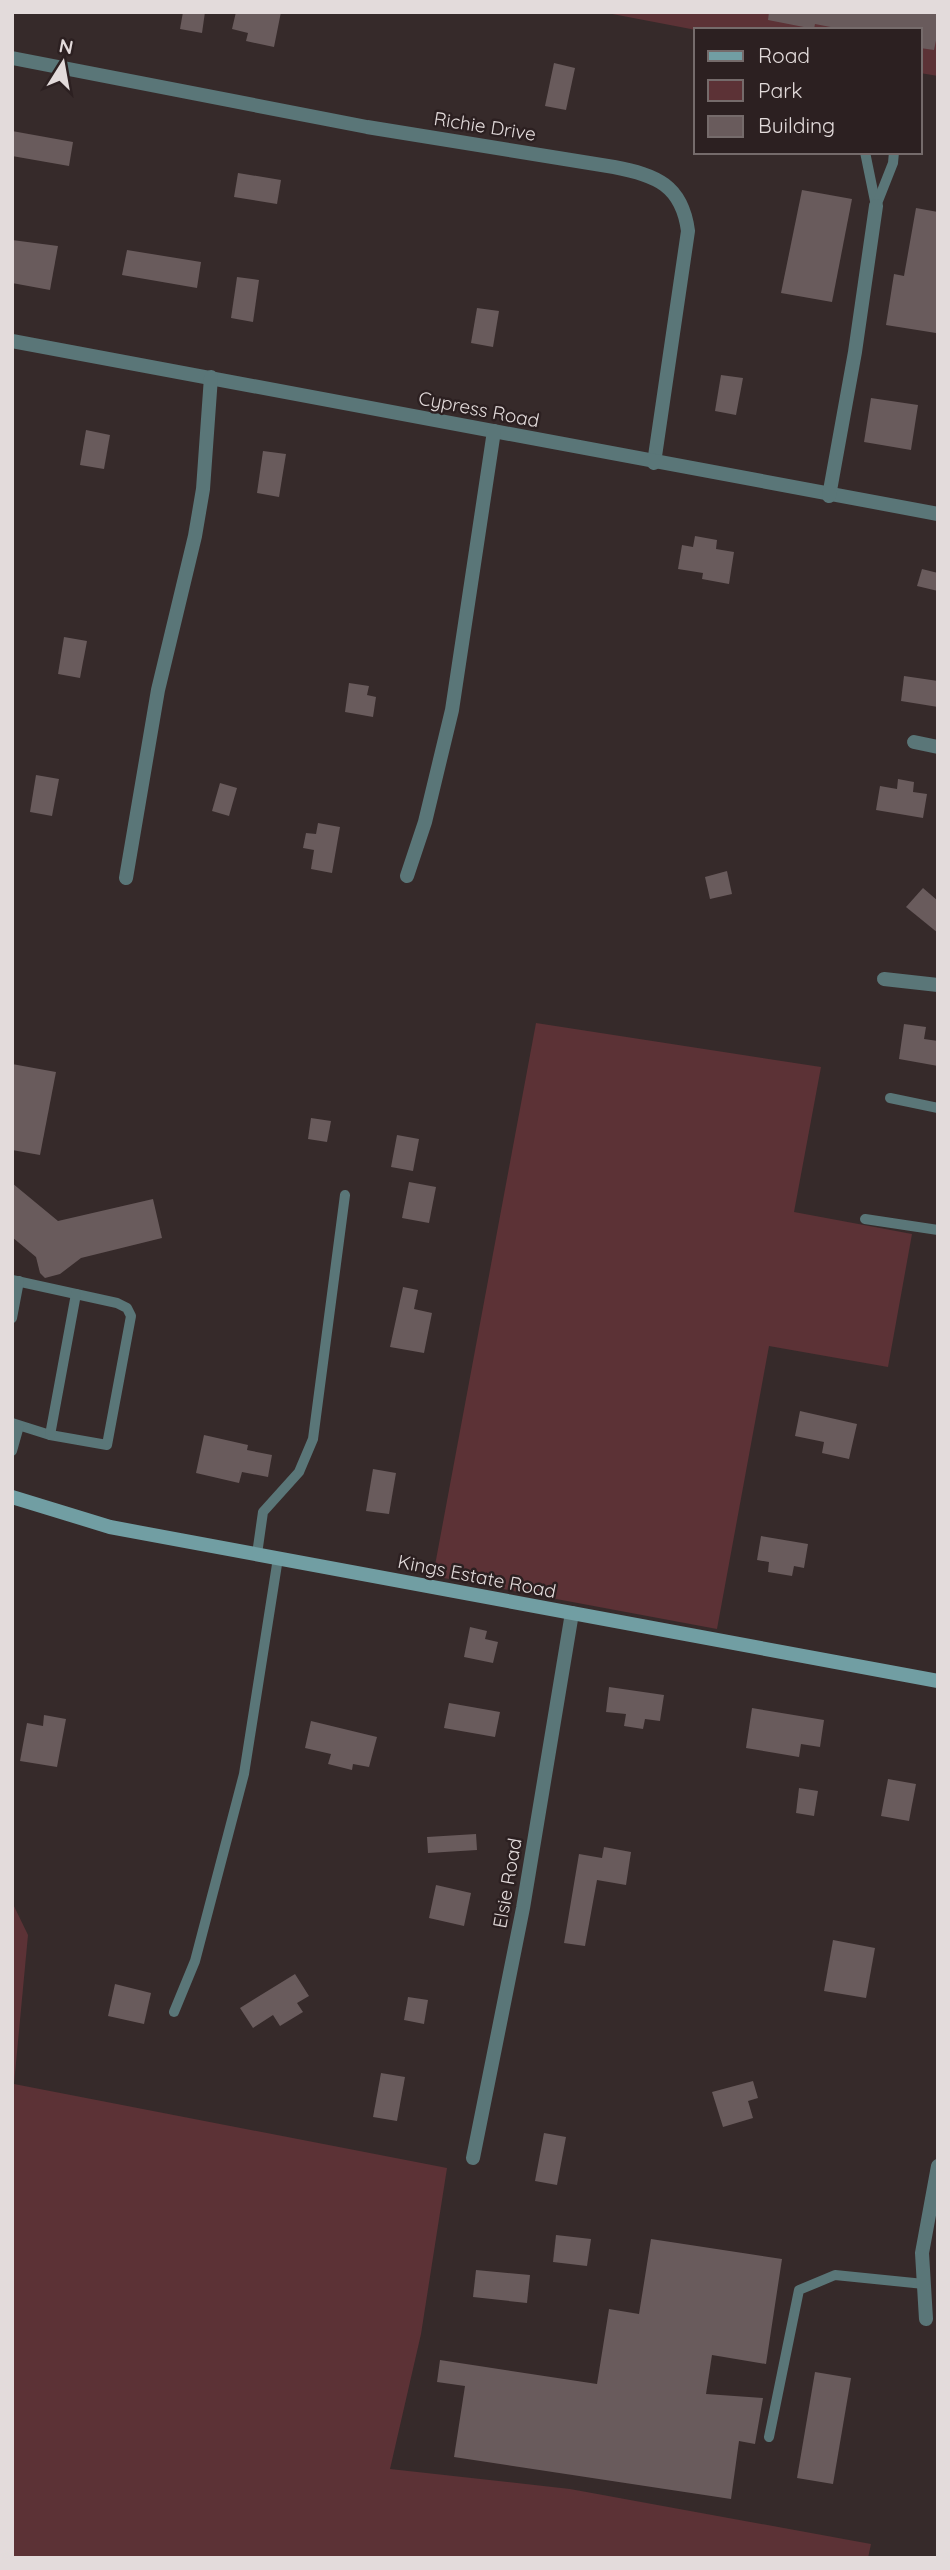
<svg xmlns="http://www.w3.org/2000/svg" width="950" height="2570" font-family="Quicksand,sans-serif">
<style>
.green{fill:#5c3236}
.building{fill:#695b5c}
.lines{fill:none;stroke-linecap:round;stroke-linejoin:round}
.lane{stroke:#5a7678;stroke-width:10}
.street{stroke:#5a7678;stroke-width:14}
.secondary{stroke:#719ea3;stroke-width:14}
.labels{text-anchor:middle;stroke-width:5;stroke-linejoin:round;paint-order:stroke}
.street-label{font-size:19px;fill:#e3dbdb;stroke:#2c2021}
</style>
<rect width="100%" height="100%" fill="#362a2a"/>
<!-- green -->
<g class="green">
<polygon points="602,12 938,12 938,76 920,73 920,30 696,30"/>
<polygon points="536,1023 821,1067 794,1212 912,1234 888,1367 769,1346 717,1629 433,1576"/>
<polygon points="12,1902 28,1935 14,2084 447,2168 421,2334 390,2469 570,2489 871,2544 868,2558 12,2558"/>
</g>
<!-- building -->
<g class="building">
<polygon points="183,12 205,12 202,33 180,29"/>
<polygon points="236,12 281,12 274,47 246,41 248,33 232,29"/>
<polygon points="769,12 938,12 938,31 934,50 920,48 920,30 846,30 815,24 814,29 768,20"/>
<polygon points="554,63 575,68 566,110 545,106"/>
<polygon points="12,131 73,142 69,166 12,156"/>
<polygon points="238,173 281,180 277,204 234,197"/>
<polygon points="802,190 852,199 832,302 781,293"/>
<polygon points="916,208 938,212 936,333 886,325 894,274 904,276"/>
<polygon points="12,240 58,246 50,290 12,283"/>
<polygon points="127,250 201,262 197,288 122,275"/>
<polygon points="237,277 259,280 253,322 231,318"/>
<polygon points="477,308 499,311 493,347 471,343"/>
<polygon points="721,375 743,378 736,415 715,411"/>
<polygon points="871,398 918,405 911,450 864,442"/>
<polygon points="86,430 110,435 104,469 80,465"/>
<polygon points="263,451 286,454 279,497 257,493"/>
<polygon points="695,536 717,540 716,549 734,552 729,584 702,579 703,573 678,569 682,545 693,547"/>
<polygon points="922,569 938,573 938,591 917,586"/>
<polygon points="64,637 87,641 80,678 58,674"/>
<polygon points="904,676 938,681 938,707 901,701"/>
<polygon points="349,683 369,686 367,695 376,697 373,717 345,712"/>
<polygon points="36,775 59,779 52,816 30,812"/>
<polygon points="898,779 914,782 913,792 927,794 923,818 876,810 880,786 897,789"/>
<polygon points="220,783 237,788 229,816 212,811"/>
<polygon points="318,823 340,827 332,873 311,869 314,850 303,848 306,833 316,834"/>
<polygon points="727,871 732,894 710,899 705,877"/>
<polygon points="923,888 938,901 938,933 906,907"/>
<polygon points="904,1024 926,1027 924,1039 938,1041 938,1066 899,1059"/>
<polygon points="12,1064 56,1072 40,1155 12,1150"/>
<polygon points="311,1118 331,1121 327,1142 308,1139"/>
<polygon points="397,1135 419,1139 413,1171 391,1167"/>
<polygon points="409,1182 436,1187 429,1223 402,1218"/>
<polygon points="12,1183 58,1221 153,1199 162,1238 81,1258 60,1274 45,1278 40,1273 36,1257 12,1237"/>
<polygon points="403,1287 418,1290 414,1309 432,1313 424,1353 390,1347"/>
<polygon points="800,1411 857,1424 849,1459 822,1453 824,1442 795,1436"/>
<polygon points="204,1435 248,1445 247,1450 272,1455 268,1477 242,1472 239,1483 196,1473"/>
<polygon points="373,1469 396,1473 389,1514 366,1511"/>
<polygon points="761,1536 808,1544 804,1568 794,1566 792,1576 768,1572 769,1562 757,1560"/>
<polygon points="470,1627 487,1631 485,1639 498,1642 493,1663 464,1657"/>
<polygon points="609,1687 664,1695 660,1721 645,1719 643,1729 624,1726 626,1714 606,1712"/>
<polygon points="449,1703 500,1712 495,1737 444,1728"/>
<polygon points="752,1708 824,1720 820,1747 801,1744 799,1757 746,1748"/>
<polygon points="44,1715 66,1719 57,1767 20,1761 27,1723 43,1726"/>
<polygon points="311,1721 377,1737 369,1767 353,1764 352,1770 328,1764 331,1754 305,1748"/>
<polygon points="888,1779 916,1784 909,1821 881,1816"/>
<polygon points="799,1788 818,1791 814,1816 796,1813"/>
<polygon points="476,1834 477,1850 428,1853 427,1837"/>
<polygon points="604,1847 631,1852 626,1885 597,1880 585,1946 564,1943 579,1854 602,1858"/>
<polygon points="436,1885 471,1893 464,1926 429,1918"/>
<polygon points="833,1940 875,1948 866,1998 824,1991"/>
<polygon points="295,1974 309,1996 297,2003 303,2012 280,2026 273,2015 253,2028 240,2008"/>
<polygon points="115,1984 151,1993 144,2024 108,2016"/>
<polygon points="408,1997 428,2000 424,2024 404,2020"/>
<polygon points="381,2073 405,2077 397,2121 373,2117"/>
<polygon points="753,2081 758,2098 748,2101 753,2118 723,2127 712,2092"/>
<polygon points="544,2133 566,2137 557,2185 535,2181"/>
<polygon points="556,2235 591,2239 587,2266 553,2262"/>
<polygon points="651,2239 782,2259 766,2364 712,2355 706,2394 763,2398 755,2444 739,2441 731,2499 454,2457 465,2386 437,2382 440,2360 597,2384 609,2309 639,2314"/>
<polygon points="476,2270 530,2275 527,2303 473,2297"/>
<polygon points="815,2372 851,2378 833,2484 797,2478"/>
</g>
<g class="lines">
<!-- lane -->
<g class="lane">
<polyline points="865,152 876,206"/>
<polyline points="876,206 893,163 894,152"/>
<polyline points="890,1098 938,1108"/>
<polyline points="865,1219 938,1230"/>
<polyline points="12,1280 117,1303 127,1308 131,1316 107,1445 50,1435 12,1423"/>
<polyline points="12,1318 19,1281"/>
<polyline points="50,1435 76,1294"/>
<polyline points="12,1451 19,1426"/>
<polyline points="257,1554 263,1512 299,1472 313,1439 345,1195"/>
<polyline points="174,2012 195,1961 244,1774 278,1558"/>
<polyline points="769,2437 799,2290 835,2275 924,2284"/>
</g>
<!-- street -->
<g class="street">
<path d="M12,58L367,127L614,167C656,175 682,185 688,231L654,463"/>
<polyline points="12,341 938,514"/>
<polyline points="829,496 855,352 876,206"/>
<polyline points="914,742 938,747"/>
<polyline points="407,876 425,822 452,710 494,431"/>
<polyline points="126,878 158,690 195,536 203,489 211,377"/>
<polyline points="884,979 938,985"/>
<polyline points="473,2158 523,1908 572,1613"/>
<polyline points="926,2319 922,2253 938,2166"/>
</g>
<!-- secondary -->
<polyline class="secondary" points="12,1497 110,1527 938,1681"/>
</g>
<g class="labels">
<!-- street labels -->
<g class="street-label">
<text transform="translate(485 126) rotate(9)" y="7">Richie Drive</text>
<text transform="translate(479 409) rotate(11)" y="7">Cypress Road</text>
<text transform="translate(477 1576) rotate(11)" y="7">Kings Estate Road</text>
<text transform="translate(507 1883) rotate(-80)" y="7">Elsie Road</text>
</g>
</g>
<!-- border -->
<rect width="950" height="2570" fill="none" stroke="#e3dbdb" stroke-width="28"/>
<!-- legend -->
<rect x="694" y="28" width="228" height="126" fill="#2c2021" stroke="#756b6b" stroke-width="2"/>
<rect x="708" y="51" width="35" height="10" fill="#719ea3" stroke="#756b6b" stroke-width="2"/>
<text x="758" y="63" font-size="21" fill="#e3dbdb">Road</text>
<rect x="708" y="80" width="35" height="21" fill="#5c3236" stroke="#756b6b" stroke-width="2"/>
<text x="758" y="98" font-size="21" fill="#e3dbdb">Park</text>
<rect x="708" y="116" width="35" height="21" fill="#695b5c" stroke="#756b6b" stroke-width="2"/>
<text x="758" y="133" font-size="21" fill="#e3dbdb">Building</text>
<!-- north arrow -->
<g transform="translate(63 63) rotate(11)" stroke="#2c2021" stroke-width="5" paint-order="stroke">
<path d="M0-5L12 26L0 18L-12 26Z" fill="#e3dbdb"/>
<text y="-10" font-size="19" font-weight="bold" text-anchor="middle" fill="#e3dbdb">N</text>
</g>
</svg>
